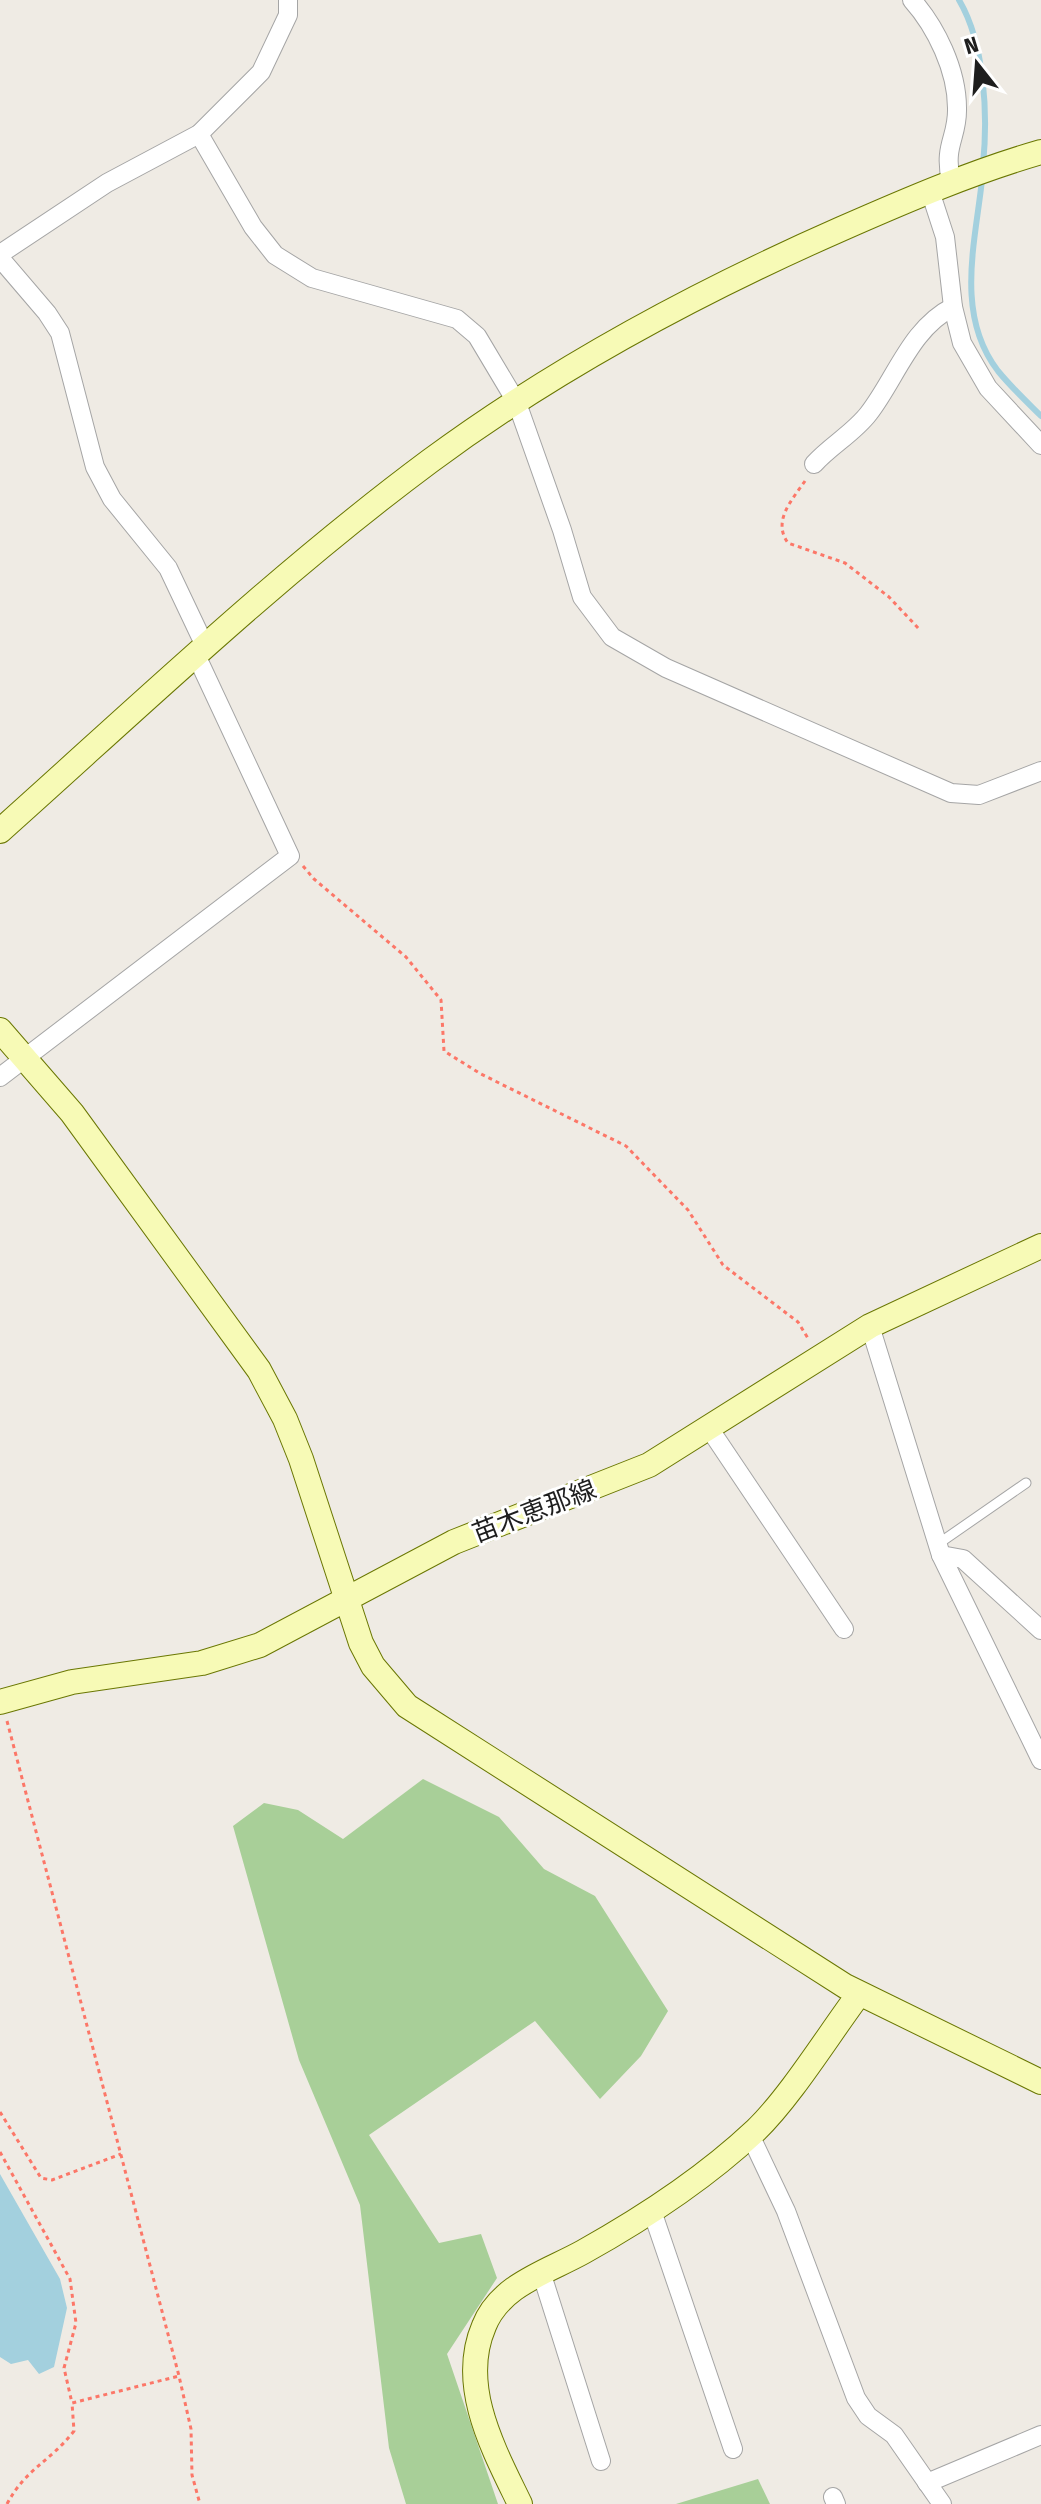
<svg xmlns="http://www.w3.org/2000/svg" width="1041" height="2504" font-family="'Fira Sans Condensed','Noto Sans JP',sans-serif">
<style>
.forest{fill:#a8cf98}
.water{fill:#a3d0de}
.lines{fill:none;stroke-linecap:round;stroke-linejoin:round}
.stream{stroke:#a3d0de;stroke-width:6}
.lane-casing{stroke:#a5a5a5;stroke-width:11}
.street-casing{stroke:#a5a5a5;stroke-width:20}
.secondary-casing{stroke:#6a7703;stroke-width:26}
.path{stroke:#fc7768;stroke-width:3;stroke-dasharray:4 4;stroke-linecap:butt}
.lane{stroke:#fff;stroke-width:9}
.street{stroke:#fff;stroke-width:18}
.secondary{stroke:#f7fab6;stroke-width:24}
.labels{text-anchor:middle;stroke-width:6;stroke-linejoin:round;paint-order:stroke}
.street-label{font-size:26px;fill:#1e1e1e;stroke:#fff}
</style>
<rect width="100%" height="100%" fill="#efebe4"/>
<!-- forest -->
<g class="forest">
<polygon points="423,1779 499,1817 544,1869 595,1896 668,2011 641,2056 600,2099 535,2021 369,2135 439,2243 481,2234 497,2278 447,2354 498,2504 406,2504 389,2448 360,2205 299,2060 233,1826 264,1803 298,1810 343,1839"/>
<polygon points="758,2479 770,2504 676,2504"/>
</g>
<!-- water -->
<polygon class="water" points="0,2174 60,2279 67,2308 54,2367 39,2374 28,2360 11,2364 0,2357"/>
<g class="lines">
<!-- stream -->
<g class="stream">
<path d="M959,0C985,44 988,115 983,165"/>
<path d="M982,180C975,244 955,315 998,371C1011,387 1027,402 1041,416"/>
</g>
<defs>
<polyline id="lane" points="938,1544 1026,1483"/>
<g id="street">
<path d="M912,0C936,27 957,70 957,108C958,138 943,144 951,181"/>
<polyline points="199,134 253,227 275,255 312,278 457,319 477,336 517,403 562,530 582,597 612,637 666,668 951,793 979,795 1041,771"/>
<polyline points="930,191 945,237 953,307 962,343 988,388 1041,445"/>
<polyline points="0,254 107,183 199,134 261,72 288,15 288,0"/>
<polyline points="0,258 47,313 60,333 95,467 112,499 168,568 205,646"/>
<path d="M814,464C831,445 854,433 869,413C896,378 911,328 953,307"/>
<polyline points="0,1077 290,856 196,655"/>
<polyline points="870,1326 941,1555 1041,1760"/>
<polyline points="709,1428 844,1629"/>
<polyline points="941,1555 963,1559 1041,1630"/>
<polyline points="750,2135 786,2211 856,2398 868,2416 894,2435 942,2504"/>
<polyline points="652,2211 733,2449"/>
<polyline points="542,2275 601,2461"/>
<polyline points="927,2483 1041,2435"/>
<polyline points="833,2497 836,2504"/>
</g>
<g id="secondary">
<path d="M0,831C141,705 278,574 430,461C556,368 698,292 841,229C907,200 972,172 1041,152"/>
<polyline points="0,1030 72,1113 259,1370 285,1419 301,1459 361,1643 373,1666 407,1706 845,1986 1041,2082"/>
<polyline points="0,1702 72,1682 202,1663 260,1645 454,1542 649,1465 870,1326 1041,1246"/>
<path d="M520,2504C494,2450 458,2386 484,2326C500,2285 547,2272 583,2252C644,2218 705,2178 756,2130C791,2096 829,2034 859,1994"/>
</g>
</defs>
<!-- lane casing -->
<use href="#lane" class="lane-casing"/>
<!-- street casing -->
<use href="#street" class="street-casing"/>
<!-- secondary casing -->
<use href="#secondary" class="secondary-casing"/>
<!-- path -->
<g class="path">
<path d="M805,481C792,500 772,521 788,543L845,563L889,597L920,630"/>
<polyline points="303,866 314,879 406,957 441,1000 444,1051 481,1074 626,1146 688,1210 723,1265 798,1322 809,1340"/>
<polyline points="7,1721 179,2376 191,2429 192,2475 200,2504"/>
<polyline points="0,2112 41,2178 52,2180 121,2154"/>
<polyline points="0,2152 70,2279 76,2323 64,2368 72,2403"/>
<path d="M7,2504C26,2468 50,2462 74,2431L72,2403L179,2376"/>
</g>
<!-- lane -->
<use href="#lane" class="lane"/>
<!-- street -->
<use href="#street" class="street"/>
<!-- secondary -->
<use href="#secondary" class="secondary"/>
</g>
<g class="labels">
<!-- street labels -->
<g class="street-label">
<text transform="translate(534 1511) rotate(-21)" y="9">苗木恵那線</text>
</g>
</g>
<!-- north arrow -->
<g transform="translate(977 64) rotate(343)" stroke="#ffffff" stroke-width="6" paint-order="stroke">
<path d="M0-6L14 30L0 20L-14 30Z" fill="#1e1e1e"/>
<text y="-12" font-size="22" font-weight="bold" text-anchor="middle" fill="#1e1e1e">N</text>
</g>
</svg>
